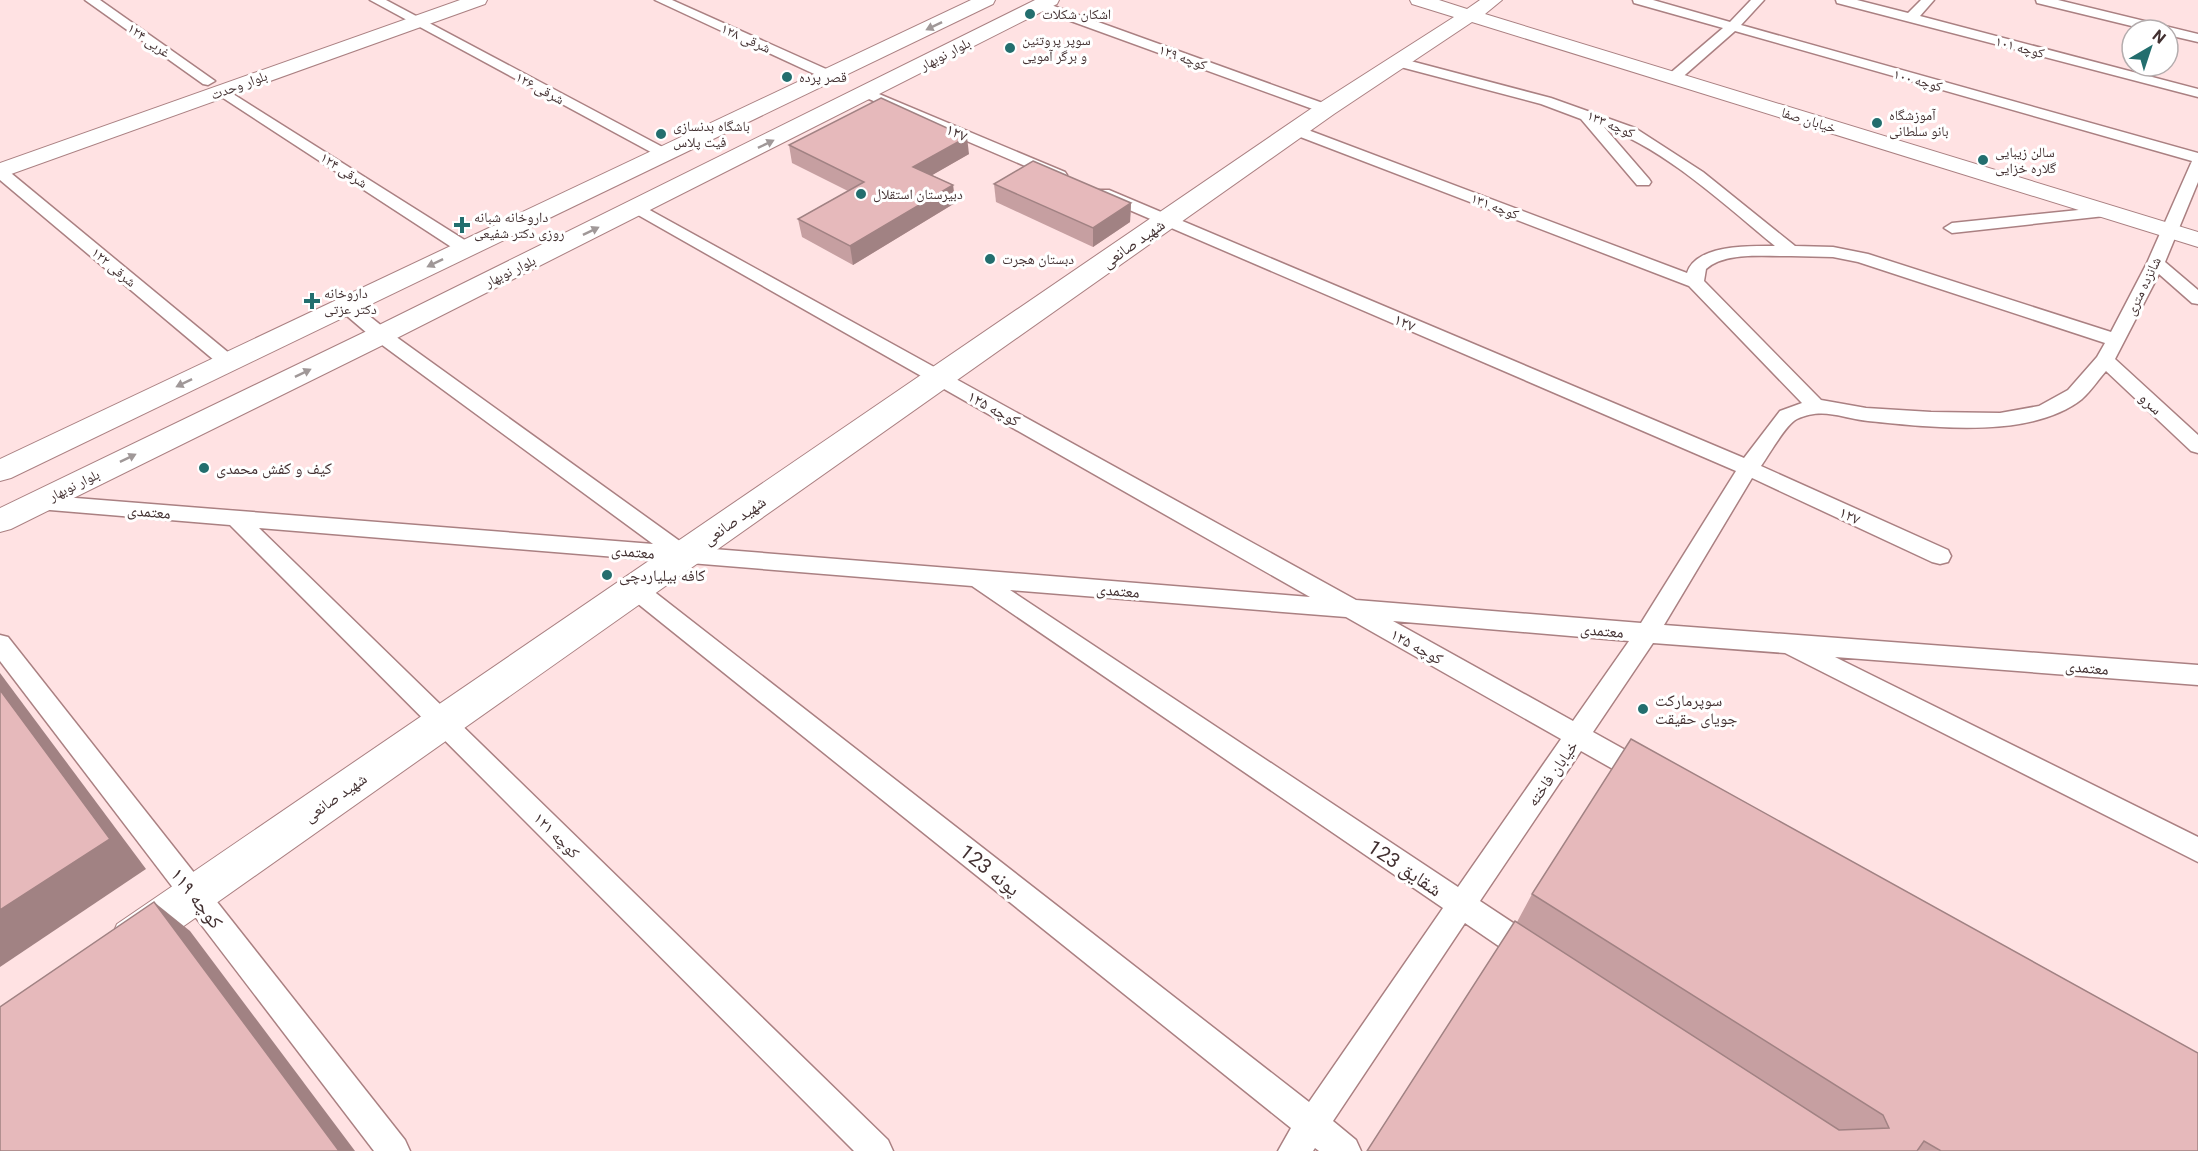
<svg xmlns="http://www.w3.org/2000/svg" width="2198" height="1151" font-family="Roboto,'Noto Naskh Arabic',sans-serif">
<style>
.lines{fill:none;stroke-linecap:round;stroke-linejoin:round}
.street-casing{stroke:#aa8082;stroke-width:3}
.secondary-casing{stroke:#aa8082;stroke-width:2}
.street{fill:#fff;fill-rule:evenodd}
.secondary{fill:#fff;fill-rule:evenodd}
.wall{fill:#c69fa1}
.shaded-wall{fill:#a18283}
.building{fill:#e6b9bb;stroke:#a18283;stroke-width:1.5}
.oneway{fill:#a09898}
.poi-dot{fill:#236e6e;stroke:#fff;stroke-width:2}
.labels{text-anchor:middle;stroke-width:6;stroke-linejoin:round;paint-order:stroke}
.far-poi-label{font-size:14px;fill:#423031;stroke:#fff;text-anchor:start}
.far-street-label{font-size:14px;fill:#423031;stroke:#fff}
.street-label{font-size:16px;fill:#423031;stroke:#fff}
.poi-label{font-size:16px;fill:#423031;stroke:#fff;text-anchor:start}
.near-street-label{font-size:20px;fill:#423031;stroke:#fff}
</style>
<rect width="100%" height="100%" fill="#ffe2e3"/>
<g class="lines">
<defs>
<g id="street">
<polygon points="85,0 100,0 215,81 208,85 203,84"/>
<polygon points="370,0 386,0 670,151 673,154 665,159 660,157"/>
<polygon points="655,0 672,0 835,73 837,76 835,79 825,79"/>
<path d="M1633,0H1653L1730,22L1751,0H1764L1741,25L2198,153V182L2165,262L2198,290V304L2192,303L2159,274L2115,359L2198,435V453L2191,451L2106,371C2098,380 2091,391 2082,399C2030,440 1930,427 1868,421C1841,418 1823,407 1797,419C1786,424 1769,455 1761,466L1948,550L1951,556L1948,562L1940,564L1932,562L1752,478L1664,625L2198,665V685L1835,657L2198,837V862L1785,653L1653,643L1593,732L1654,766L1658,774L1654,782L1645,785L1636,782L1581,751L1480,901L1542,942L1546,952L1542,962L1532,966L1522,962L1465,923L1333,1121L1356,1140L1361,1151H1319L1315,1148L1313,1151H1278L1291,1128L627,595L624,589L627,583L635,580L643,583L1309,1102L1443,908L972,586L259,528L888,1140L893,1151H854L230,525L38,509L30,507L27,502L30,497L38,495L653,544L374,339L340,310L337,306L340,302H352L388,331L688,547L1310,597L631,211L629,208L637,203L1356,600L1641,623L1736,471L1097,196L1095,193L1097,190H1109L1744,458L1780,411L1802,403L1689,286L1290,133L1287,130L1290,127H1300L1687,273C1696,244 1750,246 1775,246C1725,205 1665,149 1604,127L1649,179L1651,182L1649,185H1637L1581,119L1541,104L1393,65L1391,62L1393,59H1403L1551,98L1635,128L1703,172L1795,246L1833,247L1868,254L2111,332L2147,263L2192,161L1735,31L1678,81H1668L1666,78L1668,75L1723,28L1634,3ZM1791,256L1833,257L1858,262L2105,343L2097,357L2068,390L2039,406L2000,413L1931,412L1866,408L1821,400L1704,281L1706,269C1727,251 1765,257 1791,256ZM1010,590L1346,617L1561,739L1458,887ZM1393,621L1629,641L1573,721Z"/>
<polygon points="1836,0 1857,0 1908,13 1921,0 1934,0 1920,16 2198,89 2198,97 1837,3"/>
<polygon points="2036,0 2058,0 2198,34 2198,42 2168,35 2168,30 2148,30 2037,3"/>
<polygon points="1040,1 1331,106 1333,109 1331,112 1321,112 1035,8 1034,5"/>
<polygon points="222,87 471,244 474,248 471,252 459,252 217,94 215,91 217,88"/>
<polygon points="867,89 1065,172 1067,175 1065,178 1053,178 862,96 860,93"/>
<polygon points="0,167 6,169 235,358 237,362 235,366 221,366 0,180"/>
<polygon points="2108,207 2114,209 2116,212 2114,215 1952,233 1944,228 1952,223"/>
<polygon points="0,635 8,637 405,1140 410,1151 374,1151 0,661"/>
</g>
<g id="secondary">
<polygon points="460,0 487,0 485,4 0,178 0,163"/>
<polygon points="971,0 995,0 993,4 11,478 0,481 0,459"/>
<polygon points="1035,0 1059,0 1057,4 391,341 11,529 0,532 0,508 371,329"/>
<polygon points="1410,0 1439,0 1467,9 1480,0 1502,0 1485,14 2198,232 2198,247 1472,22 1334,114 147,952 132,958 117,952 111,938 117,924 1318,104 1454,17 1412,4"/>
</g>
</defs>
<!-- street casing -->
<use href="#street" class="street-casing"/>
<!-- secondary casing -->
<use href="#secondary" class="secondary-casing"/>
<!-- street -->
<use href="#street" class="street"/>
<!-- secondary -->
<use href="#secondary" class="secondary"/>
</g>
<!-- wall -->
<g class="wall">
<polygon points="789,145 969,154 932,175 953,185 955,203 853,265 802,237 798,219 848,191 792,163"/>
<polygon points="994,184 1131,203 1130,222 1093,247 996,202"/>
<polygon points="1532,894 2198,1151 1367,1151 1517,922"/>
</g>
<!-- shaded-wall -->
<g class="shaded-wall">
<polygon points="967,137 969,154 915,185 913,167"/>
<polygon points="953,185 955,203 853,265 850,246"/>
<polygon points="1131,203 1130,222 1093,247 1093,228"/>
<polygon points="0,673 146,869 0,967"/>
<polygon points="154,902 190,931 355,1151 339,1151"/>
</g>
<!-- building -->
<g class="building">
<polygon points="881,98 967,137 913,167 953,185 850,246 798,219 864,182 789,145"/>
<polygon points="1033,161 1131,203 1093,228 994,184"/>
<polygon points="0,690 110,839 0,910"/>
<polygon points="1631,739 2198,1053 2198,1151 1941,1151 1924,1141 1917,1151 1367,1151 1515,921 1839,1130 1889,1128 1883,1115 1532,894"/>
<polygon points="154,902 339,1151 0,1151 0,1007"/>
</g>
<!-- one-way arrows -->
<defs><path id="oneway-solid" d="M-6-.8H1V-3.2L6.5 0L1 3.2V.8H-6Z" transform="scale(1.5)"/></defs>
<g class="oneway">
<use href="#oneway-solid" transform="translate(934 26) rotate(154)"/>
<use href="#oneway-solid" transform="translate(766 144) rotate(-26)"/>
<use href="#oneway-solid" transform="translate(591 231) rotate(-26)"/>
<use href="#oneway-solid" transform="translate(435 263) rotate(154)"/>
<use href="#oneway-solid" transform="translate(303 373) rotate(-26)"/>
<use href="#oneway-solid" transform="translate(184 383) rotate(154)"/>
<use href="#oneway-solid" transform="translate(128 458) rotate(-26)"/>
</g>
<!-- markers -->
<g class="poi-dot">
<circle cx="1030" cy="14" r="6"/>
<circle cx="1010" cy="48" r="6"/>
<circle cx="787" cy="77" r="6"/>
<circle cx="1877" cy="123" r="6"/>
<circle cx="661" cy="134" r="6"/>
<circle cx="1983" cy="160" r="6"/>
<circle cx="861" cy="194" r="6"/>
<path d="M459 216h6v6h6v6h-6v6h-6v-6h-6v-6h6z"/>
<circle cx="990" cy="259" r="6"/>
<path d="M309 292h6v6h6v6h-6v6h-6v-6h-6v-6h6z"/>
<circle cx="204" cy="468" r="6"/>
<circle cx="607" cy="575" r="6"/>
<circle cx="1643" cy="709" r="6"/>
</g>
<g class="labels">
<!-- far-poi labels -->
<g class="far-poi-label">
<text x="1042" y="19">اشکان شکلات</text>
<text x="1022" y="45">سوپر پروتئین<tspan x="1022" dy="16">و برگر آمویی</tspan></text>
<text x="799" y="82">قصر پرده</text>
<text x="1889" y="120">آموزشگاه<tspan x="1889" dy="16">بانو سلطانی</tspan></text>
<text x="673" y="131">باشگاه بدنسازی<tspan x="673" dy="16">فیت پلاس</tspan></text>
<text x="1995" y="157">سالن زیبایی<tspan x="1995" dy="16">گلاره خزایی</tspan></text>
<text x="873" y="199">دبیرستان استقلال</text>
<text x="474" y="222">داروخانه شبانه<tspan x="474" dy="16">روزی دکتر شفیعی</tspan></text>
<text x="1002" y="264">دبستان هجرت</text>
<text x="324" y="298">داروخانه<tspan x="324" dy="16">دکتر عزتی</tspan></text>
</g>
<!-- far-street labels -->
<g class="far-street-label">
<text transform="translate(746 38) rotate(24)" y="5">۱۲۸ شرقی</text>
<text transform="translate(149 40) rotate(35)" y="5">۱۲۴ غربی</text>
<text transform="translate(2020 47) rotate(15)" y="5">کوچه ۱۰۱</text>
<text transform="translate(945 54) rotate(-27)" y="5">بلوار نوبهار</text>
<text transform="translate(1183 57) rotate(20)" y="5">کوچه ۱۲۹</text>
<text transform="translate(1918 80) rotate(16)" y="5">کوچه ۱۰۰</text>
<text transform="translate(239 85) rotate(-20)" y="5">بلوار وحدت</text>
<text transform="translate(540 88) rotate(28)" y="5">۱۲۶ شرقی</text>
<text transform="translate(1809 120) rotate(17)" y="5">خیابان صفا</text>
<text transform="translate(1611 124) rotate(23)" y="5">کوچه ۱۳۳</text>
<text transform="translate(344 170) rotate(33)" y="5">۱۲۴ شرقی</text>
<text transform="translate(1495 206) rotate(21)" y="5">کوچه ۱۳۱</text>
<text transform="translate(114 267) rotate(40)" y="5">۱۲۲ شرقی</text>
<text transform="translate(510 271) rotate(-26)" y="5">بلوار نوبهار</text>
<text transform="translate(2143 286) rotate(-64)" y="5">شانزده متری</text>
<text transform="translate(74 485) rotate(-26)" y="5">بلوار نوبهار</text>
</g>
<!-- street labels -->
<g class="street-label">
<text transform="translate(957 132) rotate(23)" y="6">۱۲۷</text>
<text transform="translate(1133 243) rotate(-35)" y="6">شهید صانعی</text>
<text transform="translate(1405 322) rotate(23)" y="6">۱۲۷</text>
<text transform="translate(2151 403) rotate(43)" y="6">سرو</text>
<text transform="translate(994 408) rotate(29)" y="6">کوچه ۱۲۵</text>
<text transform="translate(149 511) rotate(5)" y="6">معتمدی</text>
<text transform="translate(1850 515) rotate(25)" y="6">۱۲۷</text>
<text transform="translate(734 520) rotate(-35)" y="6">شهید صانعی</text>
<text transform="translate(633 551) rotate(5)" y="6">معتمدی</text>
<text transform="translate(1118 590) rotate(5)" y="6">معتمدی</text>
<text transform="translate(1602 630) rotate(5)" y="6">معتمدی</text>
<text transform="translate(1417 646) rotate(29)" y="6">کوچه ۱۲۵</text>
<text transform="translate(2087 667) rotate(5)" y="6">معتمدی</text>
<text transform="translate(1552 773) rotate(-55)" y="6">خیابان فاخته</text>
<text transform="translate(335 797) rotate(-35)" y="6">شهید صانعی</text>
<text transform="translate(557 835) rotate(45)" y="6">کوچه ۱۲۱</text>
</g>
<!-- poi labels -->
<g class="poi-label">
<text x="216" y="474">کیف و کفش محمدی</text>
<text x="619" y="581">کافه بیلیاردچی</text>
<text x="1655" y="706">سوپرمارکت<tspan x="1655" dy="18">جویای حقیقت</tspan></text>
</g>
<!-- near-street labels -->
<g class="near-street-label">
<text transform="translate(1405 868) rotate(34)" y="7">123 شقایق</text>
<text transform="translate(990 870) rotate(38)" y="7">123 پونه</text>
<text transform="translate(197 898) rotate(52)" y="7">کوچه ۱۱۹</text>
</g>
</g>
<!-- north arrow -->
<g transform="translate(2150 48) rotate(39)"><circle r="28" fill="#ffffff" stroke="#b3acad" stroke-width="1.5"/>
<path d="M0-4.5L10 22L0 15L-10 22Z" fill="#236e6e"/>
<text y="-9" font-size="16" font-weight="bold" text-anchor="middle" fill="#423031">N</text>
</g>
</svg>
